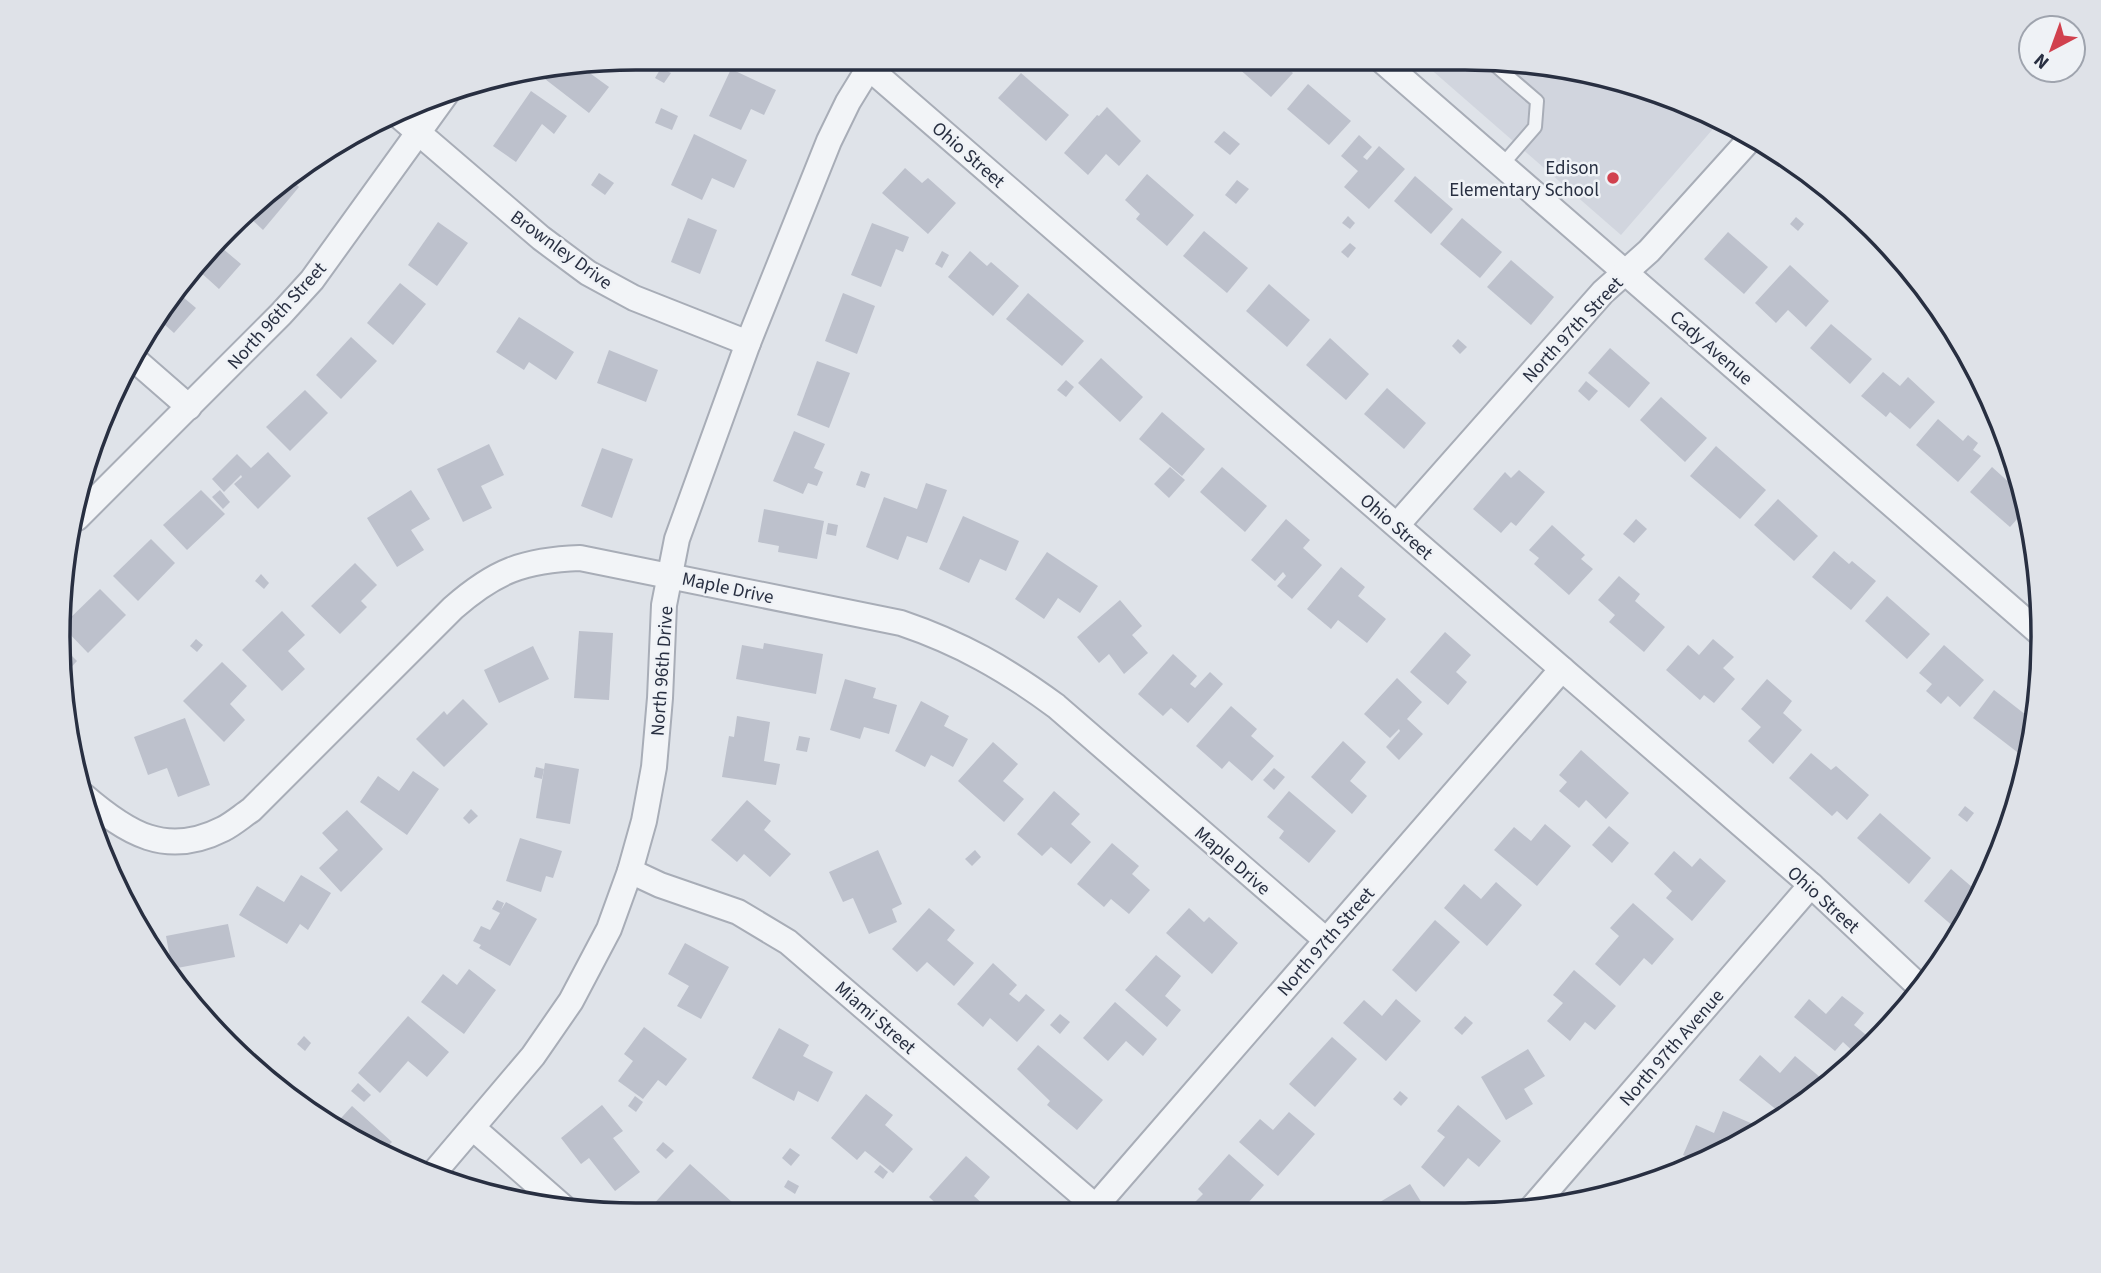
<svg xmlns="http://www.w3.org/2000/svg" width="2101" height="1273" font-family="'Source Sans 3',sans-serif">
<style>
.built{fill:#d1d5de}
.building{fill:#bdc1cc}
.lines{fill:none;stroke-linecap:round;stroke-linejoin:round}
.service-casing{stroke:#a8adb7;stroke-width:16}
.minor-casing{stroke:#a8adb7;stroke-width:28}
.service{stroke:#f2f4f7;stroke-width:12}
.minor{stroke:#f2f4f7;stroke-width:24}
.poi-dot{fill:#d1414e;stroke:#eff2f6;stroke-width:2.5}
.labels{text-anchor:middle;stroke-width:5;stroke-linejoin:round;paint-order:stroke}
.street-label{font-size:19px;fill:#282f41;stroke:#eff2f6}
.poi-label{font-size:19px;fill:#282f41;stroke:#eff2f6;text-anchor:end}
.rim{fill:none;stroke:#282f41;stroke-width:3.5}
</style>
<rect width="100%" height="100%" fill="#dfe3e9"/>
<!-- built -->
<polygon class="built" points="1419,59 1503,59 1651,89 1719,122 1621,235"/>
<!-- building -->
<g class="building">
<polygon points="952,58 979,58 971,70"/>
<polygon points="1228,59 1277,59 1293,73 1271,97"/>
<polygon points="591,65 587,71 609,87 589,113 545,79 551,72"/>
<polygon points="661,68 671,73 664,83 655,78"/>
<polygon points="731,69 776,90 764,115 751,109 741,130 709,116"/>
<polygon points="1021,73 1069,115 1046,141 998,98"/>
<polygon points="1308,84 1351,121 1329,145 1287,109"/>
<polygon points="531,91 567,116 554,134 542,124 516,162 493,146"/>
<polygon points="1107,107 1141,141 1119,166 1106,154 1088,175 1064,153 1097,115 1099,116"/>
<polygon points="661,108 678,116 672,130 655,123"/>
<polygon points="1224,131 1240,144 1230,155 1214,142"/>
<polygon points="694,134 747,160 734,188 712,178 702,200 671,185"/>
<polygon points="1359,135 1372,147 1363,157 1367,160 1379,146 1405,169 1369,209 1344,187 1358,171 1341,156"/>
<polygon points="905,168 922,183 928,178 956,203 928,234 882,193"/>
<polygon points="599,173 614,183 605,195 591,185"/>
<polygon points="1147,174 1194,215 1167,246 1136,219 1140,214 1125,200"/>
<polygon points="287,176 299,187 263,230 248,216"/>
<polygon points="1415,176 1453,209 1431,234 1394,201"/>
<polygon points="1237,180 1249,189 1236,204 1225,195"/>
<polygon points="1348,216 1355,223 1350,229 1342,223"/>
<polygon points="1796,217 1804,224 1798,231 1790,224"/>
<polygon points="688,218 717,230 700,274 671,262"/>
<polygon points="1462,218 1502,252 1480,278 1440,244"/>
<polygon points="438,222 468,243 437,286 408,265"/>
<polygon points="872,223 909,237 903,252 896,249 881,287 851,275"/>
<polygon points="236,229 238,231 222,248 241,264 219,289 198,270"/>
<polygon points="1204,231 1248,268 1227,293 1183,256"/>
<polygon points="1728,232 1768,267 1744,294 1704,259"/>
<polygon points="1350,243 1356,248 1348,258 1341,252"/>
<polygon points="942,251 949,255 942,268 935,264"/>
<polygon points="970,251 987,266 991,262 1019,286 993,316 948,277"/>
<polygon points="1511,260 1554,297 1531,325 1487,287"/>
<polygon points="1790,265 1829,301 1806,327 1788,310 1776,323 1755,303"/>
<polygon points="400,283 426,304 393,345 367,323"/>
<polygon points="1269,284 1310,320 1287,347 1246,311"/>
<polygon points="177,292 196,308 174,333 155,316"/>
<polygon points="843,293 875,306 857,354 825,341"/>
<polygon points="1028,293 1084,341 1062,366 1006,319"/>
<polygon points="1932,298 1941,310 1936,315 1925,306"/>
<polygon points="519,317 574,352 556,380 529,362 524,370 496,352"/>
<polygon points="1831,324 1872,359 1850,384 1810,348"/>
<polygon points="351,337 377,361 341,399 316,375"/>
<polygon points="1330,338 1369,374 1346,400 1306,365"/>
<polygon points="1458,339 1467,347 1460,354 1452,346"/>
<polygon points="1610,348 1650,383 1629,408 1588,373"/>
<polygon points="609,350 658,370 646,402 597,383"/>
<polygon points="1101,358 1143,397 1120,422 1078,383"/>
<polygon points="817,361 850,373 829,428 797,415"/>
<polygon points="1883,372 1900,386 1908,377 1935,402 1910,429 1890,412 1886,417 1861,396"/>
<polygon points="1066,380 1074,387 1066,397 1057,390"/>
<polygon points="1586,381 1598,391 1589,401 1578,391"/>
<polygon points="1387,388 1426,423 1404,449 1364,414"/>
<polygon points="305,390 328,413 290,451 266,427"/>
<polygon points="1661,397 1707,438 1685,462 1640,420"/>
<polygon points="1162,412 1205,449 1182,476 1139,439"/>
<polygon points="1938,419 1963,441 1968,435 1978,443 1973,450 1981,456 1958,482 1916,445"/>
<polygon points="794,431 825,444 814,468 823,472 817,486 808,483 803,494 773,481"/>
<polygon points="489,444 504,475 481,486 492,508 463,522 437,469"/>
<polygon points="1716,446 1766,490 1740,519 1690,476"/>
<polygon points="602,448 633,459 612,518 581,506"/>
<polygon points="268,452 291,476 258,509 234,484 242,477 241,475 224,492 212,479 237,454 251,468"/>
<polygon points="1170,467 1185,480 1169,498 1154,484"/>
<polygon points="1222,467 1267,506 1245,532 1200,492"/>
<polygon points="1992,467 2023,495 2027,508 2010,527 1970,492"/>
<polygon points="1519,470 1545,492 1516,526 1511,522 1501,533 1473,509 1505,472 1511,478"/>
<polygon points="861,471 870,474 865,488 856,485"/>
<polygon points="926,483 947,490 927,543 907,536 898,560 866,547 884,497 917,509"/>
<polygon points="201,490 225,514 187,550 163,525"/>
<polygon points="220,490 230,502 223,509 212,497"/>
<polygon points="411,490 430,519 411,530 424,550 397,567 367,518"/>
<polygon points="1778,499 1818,536 1794,561 1754,525"/>
<polygon points="764,509 824,521 817,559 778,552 779,546 758,542"/>
<polygon points="963,516 1019,541 1006,571 980,559 969,583 939,569"/>
<polygon points="1286,519 1310,540 1303,548 1322,565 1292,599 1277,586 1286,576 1283,572 1275,581 1251,560"/>
<polygon points="1636,519 1647,529 1634,543 1623,534"/>
<polygon points="828,523 838,525 836,536 826,534"/>
<polygon points="1552,525 1585,555 1581,559 1593,569 1569,595 1534,564 1539,558 1529,550"/>
<polygon points="151,539 175,563 138,601 113,576"/>
<polygon points="1834,551 1849,564 1852,561 1876,581 1851,610 1812,577"/>
<polygon points="1047,552 1098,586 1080,613 1058,598 1044,619 1015,599"/>
<polygon points="355,563 377,585 361,601 367,607 340,634 311,606"/>
<polygon points="1341,567 1365,587 1358,596 1386,619 1367,643 1338,620 1331,629 1307,609"/>
<polygon points="261,574 269,583 264,589 255,581"/>
<polygon points="1619,576 1640,594 1635,601 1665,627 1644,652 1609,622 1615,615 1598,600"/>
<polygon points="100,589 126,615 88,653 62,626"/>
<polygon points="1887,596 1930,634 1907,659 1865,621"/>
<polygon points="1120,600 1142,626 1132,635 1148,653 1124,674 1109,654 1099,663 1077,637"/>
<polygon points="282,611 305,635 288,651 305,669 282,691 242,650"/>
<polygon points="579,631 613,633 609,700 574,698"/>
<polygon points="1445,632 1471,655 1456,672 1467,682 1448,705 1410,672"/>
<polygon points="196,639 203,645 197,652 190,646"/>
<polygon points="1713,639 1734,657 1723,668 1735,679 1714,703 1704,695 1700,700 1666,670 1688,645 1699,655"/>
<polygon points="59,643 77,661 64,675"/>
<polygon points="764,643 823,654 816,694 736,679 742,645 763,649"/>
<polygon points="1944,645 1984,680 1960,707 1948,696 1941,704 1926,691 1932,684 1919,673"/>
<polygon points="533,646 549,679 499,703 484,670"/>
<polygon points="1173,654 1197,676 1190,684 1195,688 1210,672 1223,684 1188,723 1171,708 1163,716 1138,694"/>
<polygon points="222,662 247,686 230,704 245,720 224,742 183,701"/>
<polygon points="1397,678 1422,702 1407,719 1423,734 1399,760 1386,747 1400,731 1399,729 1390,738 1364,714"/>
<polygon points="845,679 876,688 873,698 897,705 889,734 864,727 860,739 830,730"/>
<polygon points="1767,679 1792,701 1783,713 1802,730 1773,764 1748,741 1761,727 1741,709"/>
<polygon points="1994,690 2035,722 2033,740 2021,755 1973,718"/>
<polygon points="463,699 488,724 444,767 416,739 444,711 447,715"/>
<polygon points="921,701 949,716 944,726 968,739 953,767 931,755 925,767 895,751"/>
<polygon points="1231,706 1257,729 1251,736 1274,756 1252,781 1229,761 1222,769 1196,746"/>
<polygon points="737,716 770,722 764,761 780,764 776,785 722,777 729,736 734,737"/>
<polygon points="185,718 210,785 178,797 167,768 148,775 134,737"/>
<polygon points="799,736 810,738 807,752 796,750"/>
<polygon points="1343,741 1366,762 1350,781 1367,796 1352,814 1311,777"/>
<polygon points="993,742 1018,764 1003,781 1024,799 1004,822 958,781"/>
<polygon points="1581,750 1629,793 1606,819 1586,800 1579,808 1559,791 1567,782 1559,775"/>
<polygon points="1811,753 1831,770 1836,766 1869,795 1847,820 1837,811 1832,816 1789,778"/>
<polygon points="545,763 579,769 570,824 536,818"/>
<polygon points="536,767 544,769 542,779 534,777"/>
<polygon points="1274,768 1285,777 1274,790 1263,780"/>
<polygon points="413,771 439,789 407,835 360,802 378,776 399,791"/>
<polygon points="1054,791 1080,814 1071,824 1091,842 1071,864 1051,847 1042,856 1017,834"/>
<polygon points="1289,791 1336,831 1309,863 1279,838 1284,831 1267,817"/>
<polygon points="747,800 771,821 764,830 791,854 770,877 744,854 737,862 711,840"/>
<polygon points="1965,806 1974,813 1967,822 1958,815"/>
<polygon points="471,809 478,816 469,824 463,818"/>
<polygon points="347,810 383,849 341,892 319,868 338,850 322,833"/>
<polygon points="1880,813 1931,858 1909,884 1857,838"/>
<polygon points="1545,824 1571,846 1537,886 1494,850 1514,827 1531,841"/>
<polygon points="1609,826 1629,843 1612,863 1592,845"/>
<polygon points="520,838 562,851 553,878 546,876 541,892 506,881"/>
<polygon points="1112,843 1139,866 1132,874 1150,890 1129,914 1111,899 1104,907 1077,884"/>
<polygon points="878,850 902,904 892,909 897,922 869,934 853,898 843,902 829,872"/>
<polygon points="975,850 981,857 972,866 965,859"/>
<polygon points="1674,851 1692,867 1700,858 1726,881 1692,921 1666,898 1672,891 1654,874"/>
<polygon points="1951,869 1980,894 1963,925 1960,922 1955,928 1924,901"/>
<polygon points="301,875 331,893 308,930 300,924 287,944 239,915 257,886 284,902"/>
<polygon points="1496,882 1522,905 1487,946 1444,908 1464,884 1481,899"/>
<polygon points="497,900 504,903 501,910 506,902 537,919 510,966 479,948 481,945 473,941 481,926 490,930 500,913 492,909"/>
<polygon points="1633,903 1674,939 1652,965 1644,958 1620,986 1595,964 1619,936 1610,928"/>
<polygon points="929,908 955,930 947,940 974,963 954,986 927,962 917,972 892,949"/>
<polygon points="1189,908 1204,922 1209,917 1238,943 1212,974 1166,933"/>
<polygon points="1435,920 1460,942 1416,992 1392,970"/>
<polygon points="228,924 235,957 172,969 166,936"/>
<polygon points="685,943 729,967 701,1019 677,1006 689,986 668,974"/>
<polygon points="1156,955 1181,976 1165,996 1181,1010 1167,1027 1125,990"/>
<polygon points="993,963 1017,985 1009,994 1019,1002 1026,994 1045,1010 1017,1042 990,1018 983,1027 957,1004"/>
<polygon points="469,969 496,990 464,1034 421,1002 443,974 457,985"/>
<polygon points="1574,970 1616,1006 1595,1030 1585,1022 1570,1041 1547,1021 1563,1003 1553,995"/>
<polygon points="1842,996 1864,1013 1854,1025 1871,1039 1857,1055 1843,1042 1835,1051 1794,1017 1809,999 1826,1014"/>
<polygon points="1396,999 1421,1021 1386,1061 1343,1023 1364,1000 1382,1016"/>
<polygon points="1115,1002 1157,1039 1143,1056 1126,1041 1108,1061 1083,1038"/>
<polygon points="1060,1014 1070,1022 1060,1034 1050,1025"/>
<polygon points="408,1016 449,1052 427,1077 408,1061 380,1093 358,1073"/>
<polygon points="1465,1016 1473,1023 1462,1035 1454,1028"/>
<polygon points="644,1027 687,1059 666,1086 658,1080 643,1099 618,1081 633,1061 624,1054"/>
<polygon points="779,1028 809,1045 803,1056 833,1072 818,1102 798,1091 794,1101 752,1078"/>
<polygon points="304,1036 311,1043 305,1051 297,1044"/>
<polygon points="1332,1037 1357,1059 1315,1107 1289,1084"/>
<polygon points="1038,1045 1103,1100 1077,1130 1047,1105 1050,1101 1017,1069"/>
<polygon points="1528,1049 1545,1076 1524,1089 1533,1104 1506,1120 1481,1077"/>
<polygon points="1760,1055 1780,1073 1795,1056 1821,1078 1800,1103 1783,1115 1739,1080"/>
<polygon points="358,1083 371,1095 364,1102 351,1091"/>
<polygon points="1400,1091 1408,1098 1401,1106 1393,1099"/>
<polygon points="866,1094 893,1115 885,1125 913,1149 893,1173 865,1151 857,1160 831,1138"/>
<polygon points="635,1096 643,1102 636,1112 628,1106"/>
<polygon points="602,1105 623,1131 613,1138 640,1172 615,1191 589,1158 581,1164 561,1138"/>
<polygon points="1458,1105 1501,1141 1479,1167 1468,1158 1444,1187 1421,1167 1445,1137 1437,1131"/>
<polygon points="352,1106 392,1142 383,1151 333,1127"/>
<polygon points="1723,1111 1753,1124 1746,1141 1700,1162 1683,1155 1696,1125 1714,1133"/>
<polygon points="1289,1112 1315,1134 1278,1176 1239,1142 1260,1119 1273,1130"/>
<polygon points="663,1142 674,1151 666,1159 656,1150"/>
<polygon points="790,1148 800,1155 791,1166 782,1158"/>
<polygon points="1229,1154 1264,1185 1238,1214 1207,1214 1194,1203 1203,1194 1198,1189"/>
<polygon points="966,1156 990,1177 974,1196 994,1214 947,1214 929,1197"/>
<polygon points="690,1164 743,1212 742,1214 696,1214 694,1212 692,1214 659,1214 651,1207"/>
<polygon points="880,1165 888,1172 883,1179 874,1172"/>
<polygon points="788,1180 799,1186 795,1194 784,1187"/>
<polygon points="1410,1184 1428,1213 1367,1214 1365,1211"/>
</g>
<g class="lines">
<defs>
<polyline id="service" points="1488,59 1537,101 1535,127 1502,165"/>
<g id="minor">
<polyline points="1380,59 2043,636"/>
<polyline points="869,68 1811,885 1921,988"/>
<polyline points="399,116 541,238 588,273 634,298 748,343"/>
<polyline points="134,359 189,407"/>
<polyline points="77,518 281,314 312,280 449,90"/>
<polyline points="1397,525 1603,292 1649,251 1751,138"/>
<path d="M84,796C127,833 166,858 223,829C233,824 242,816 251,810L453,608C495,571 524,560 580,558L901,623C960,643 1006,669 1056,706L1326,940"/>
<polyline points="630,871 660,885 738,912 788,942 1095,1206"/>
<polyline points="473,1128 563,1207"/>
<polyline points="432,1175 533,1056 571,1001 609,929 630,871 644,821 654,767 660,698 664,605 677,539 748,343 829,141 848,102 875,58"/>
<polyline points="1532,1208 1811,885"/>
<polyline points="1089,1214 1562,669"/>
</g>
</defs>
<!-- service casing -->
<use href="#service" class="service-casing"/>
<!-- minor casing -->
<use href="#minor" class="minor-casing"/>
<!-- service -->
<use href="#service" class="service"/>
<!-- minor -->
<use href="#minor" class="minor"/>
</g>
<!-- markers -->
<circle class="poi-dot" cx="1613" cy="178" r="7"/>
<g class="labels">
<!-- street labels -->
<g class="street-label">
<text transform="translate(969 154) rotate(41)" y="7">Ohio Street</text>
<text transform="translate(562 249) rotate(36)" y="7">Brownley Drive</text>
<text transform="translate(276 315) rotate(-48)" y="7">North 96th Street</text>
<text transform="translate(1572 329) rotate(-47)" y="7">North 97th Street</text>
<text transform="translate(1712 347) rotate(41)" y="7">Cady Avenue</text>
<text transform="translate(1397 526) rotate(41)" y="7">Ohio Street</text>
<text transform="translate(728 587) rotate(12)" y="7">Maple Drive</text>
<text transform="translate(661 671) rotate(-86)" y="7">North 96th Drive</text>
<text transform="translate(1233 860) rotate(41)" y="7">Maple Drive</text>
<text transform="translate(1824 899) rotate(42)" y="7">Ohio Street</text>
<text transform="translate(1325 941) rotate(-49)" y="7">North 97th Street</text>
<text transform="translate(876 1017) rotate(41)" y="7">Miami Street</text>
<text transform="translate(1671 1047) rotate(-49)" y="7">North 97th Avenue</text>
</g>
<!-- poi labels -->
<g class="poi-label">
<text x="1599" y="174">Edison<tspan x="1599" dy="22">Elementary School</tspan></text>
</g>
</g>
<!-- crop -->
<path d="M0 0H2101V1273H0ZM636 70H1465A566 566 0 0 1 2031 636V637A566 566 0 0 1 1465 1203H636A566 566 0 0 1 70 637V636A566 566 0 0 1 636 70Z" fill="#dfe2e8" fill-rule="evenodd"/>
<path class="rim" d="M636 70H1465A566 566 0 0 1 2031 636V637A566 566 0 0 1 1465 1203H636A566 566 0 0 1 70 637V636A566 566 0 0 1 636 70Z"/>
<!-- north arrow -->
<g transform="translate(2052 49) rotate(221)"><circle r="33" fill="#eff2f6" stroke="#9fa4ae" stroke-width="2"/>
<path d="M0-5L12 26L0 18L-12 26Z" fill="#d1414e"/>
<text y="-10" font-size="19" font-weight="bold" text-anchor="middle" fill="#282f41">N</text>
</g>
</svg>
